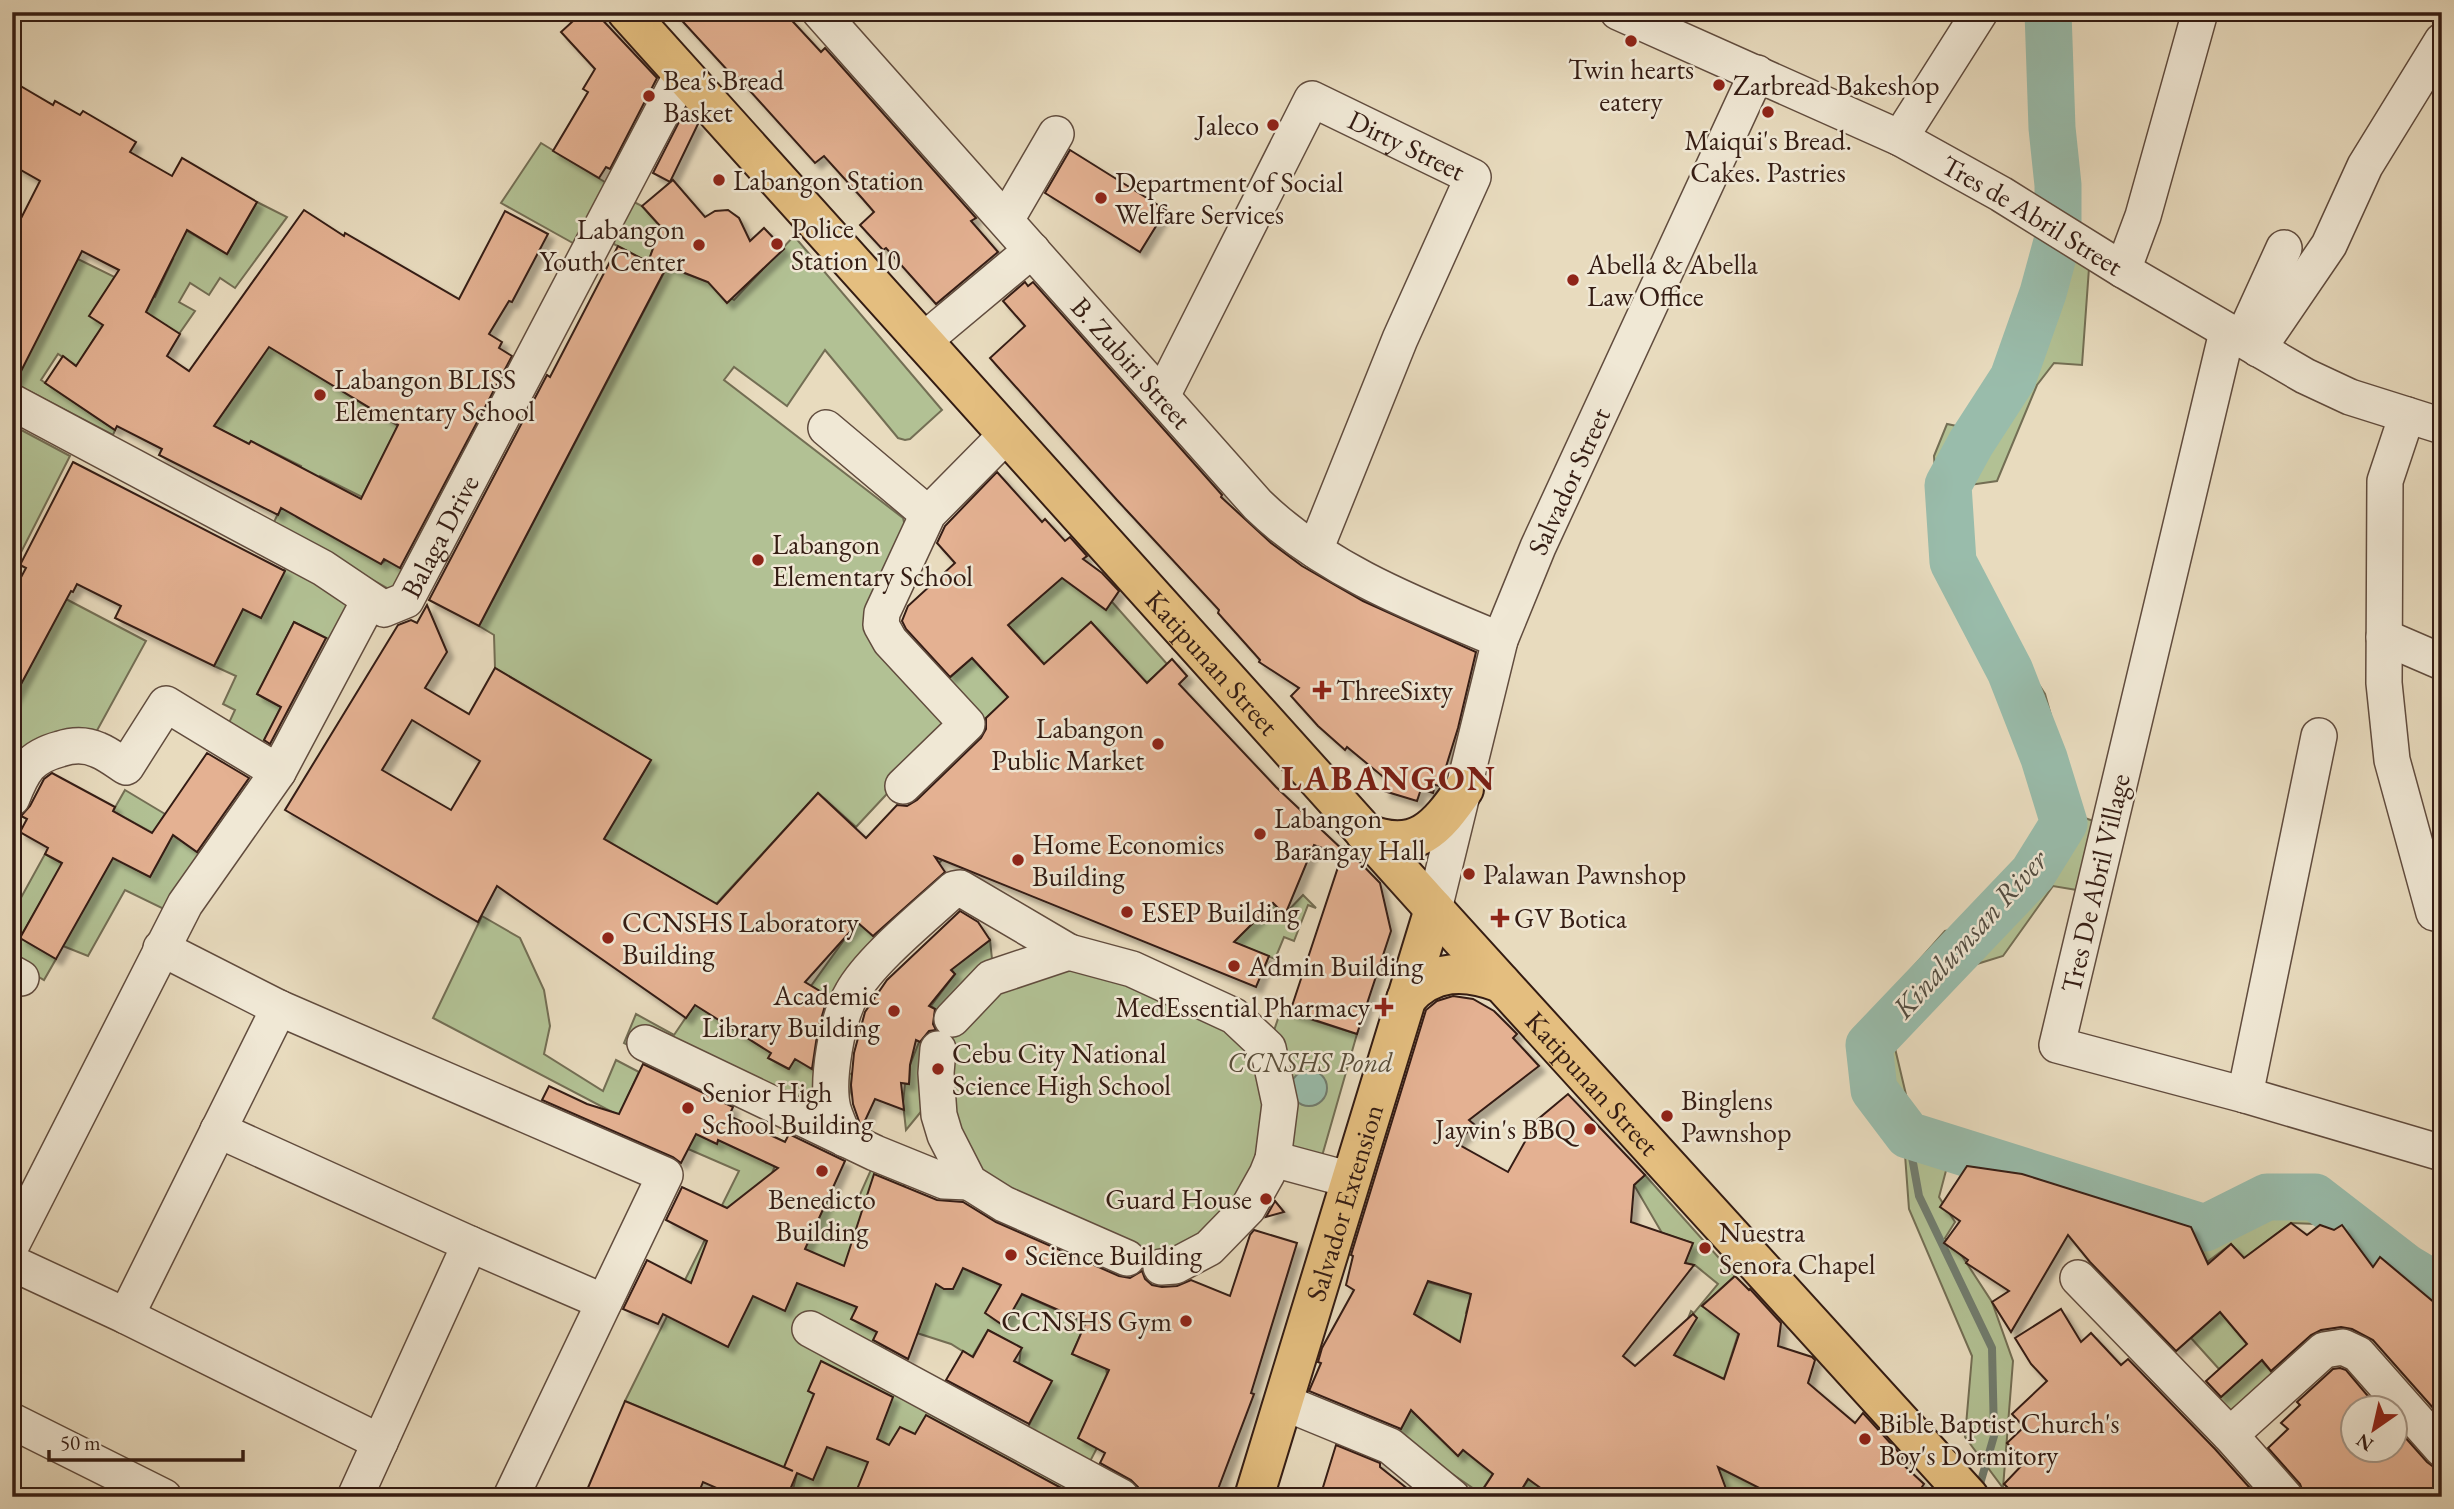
<svg xmlns="http://www.w3.org/2000/svg" width="2454" height="1509" font-family="'EB Garamond',serif">
<style>
.green{fill:#b2c194;stroke:#736e54;stroke-width:2}
.water{fill:#99bcab;stroke:#717c6e;stroke-width:2}
.lines{fill:none;stroke-linecap:round;stroke-linejoin:round}
.stream{stroke:#717c6e;stroke-width:8}
.river{stroke:#99bcab;stroke-width:47}
.building{fill:#e4b192;stroke:#341c13;stroke-width:2;fill-rule:evenodd;filter:url(#shadow)}
.minor-casing{stroke:#614c3e;stroke-width:38}
.major-casing{stroke:#341c13;stroke-width:42}
.minor{stroke:#f0e8d5;stroke-width:35}
.major{stroke:#e4be7f;stroke-width:38}
.poi-dot{fill:#8f2418;stroke:#f0e8d5;stroke-width:2.5}
.labels{text-anchor:middle;stroke-width:5;stroke-linejoin:round;paint-order:stroke}
.poi-label{font-size:28px;fill:#341c13;stroke:#f0e8d5;text-anchor:start}
.street-label{font-size:28px;fill:#341c13;stroke:#f0e8d5}
.park-label{font-size:28px;font-style:italic;fill:#5a4e3a;stroke:#f0e8d5}
.water-label{font-size:30px;font-style:italic;fill:#524c41;stroke:#f0e8d5}
.district-label{font-size:35px;font-weight:bold;letter-spacing:2px;fill:#7a1f14;stroke:#f0e8d5}
</style>
<defs>
<filter id="shadow"><feDropShadow dx="6" dy="6" stdDeviation="2" flood-color="#0004"/></filter>
</defs>
<rect width="100%" height="100%" fill="#e8dbbe"/>
<filter id="stains"><feTurbulence type="fractalNoise" baseFrequency=".00286" numOctaves="4"/><feColorMatrix values="0 0 0 0 .2 0 0 0 0 .09 0 0 0 0 .02 0 0 0 .5 -.17"/></filter>
<radialGradient id="worn" r=".72"><stop offset=".6" stop-color="#630" stop-opacity="0"/><stop offset="1" stop-color="#630" stop-opacity=".3"/></radialGradient>
<!-- green -->
<g class="green">
<polygon points="541,143 613,187 580,247 501,203"/>
<path d="M632,201L642,206L661,227L649,260L708,282L734,300L794,236L942,410L910,439L905,440L898,438L825,350L787,406L734,367L724,380L903,518C915,553 855,591 870,633C875,645 917,685 928,697L972,658L1003,691L1039,658L1008,625L1050,588L1001,533L1028,507L1167,664L1027,795L1180,878L1204,875L1217,888L1207,899L1218,910L1228,901L1251,925L1273,903L1285,914L1303,895L1316,908L1308,905L1294,941L1284,937L1275,959L1191,925L1201,902L1109,863L1086,828L1074,853L982,816L976,807L1131,666L1091,622L916,784L956,826L945,838L942,860L870,933L886,949L839,1003L811,986L857,922L947,826L898,782L856,827L818,793L716,904L548,806L547,801L564,772L624,805L651,760L495,668L494,635L479,626L665,271L610,242Z"/>
<polygon points="257,202 287,217 235,288 220,278 209,295 190,283 179,302 195,311 179,334 113,331 96,336 83,356 86,372 58,354 41,380 115,430 113,435 12,382 12,365 78,259 155,297 173,259 124,234 168,220 227,254"/>
<polygon points="2050,245 2089,268 2082,365 2054,363 2037,385 1997,481 1962,486 1963,551 1997,620 2045,694 2079,816 2102,824 2089,892 2053,886 2003,956 1977,964 1894,1044 1912,1120 1954,1133 1953,1143 2185,1218 2239,1190 2279,1178 2346,1201 2405,1257 2442,1282 2442,1309 2342,1225 2291,1223 2267,1241 2275,1266 2270,1288 2231,1244 2207,1262 2191,1227 2022,1174 1967,1166 1952,1148 1939,1197 1955,1222 1945,1238 1962,1256 1992,1302 2013,1361 2003,1488 1965,1437 1972,1356 1909,1209 1904,1141 1870,1095 1864,1047 1852,1036 1945,931 1978,925 2024,875 2047,832 2048,794 1989,649 1932,553 1936,486 1934,456 1947,424 1966,428 2011,364"/>
<polygon points="283,327 294,361 398,426 362,497 320,476 297,517 381,564 386,560 415,576 405,598 273,524 301,466 251,441 249,444 209,424"/>
<polygon points="12,425 70,456 12,570"/>
<polygon points="287,564 330,585 352,612 336,643 294,622 257,694 281,707 262,746 227,727 235,710 223,704 236,676 214,666 243,609 261,618"/>
<polygon points="66,599 146,641 94,736 12,772 12,700"/>
<polygon points="125,790 165,814 158,825 203,856 168,911 125,890 88,956 63,946 60,868 20,938 56,959 44,980 12,961 12,914 45,854 80,873 94,847 150,877 169,842 113,811"/>
<polygon points="482,916 520,938 544,990 550,1026 544,1054 603,1091 616,1060 639,1072 626,1100 717,1143 729,1116 747,1124 766,1162 777,1138 785,1142 772,1173 854,1208 878,1154 905,1184 886,1234 920,1249 878,1372 1093,1497 791,1497 797,1473 625,1401 739,1171 656,1135 433,1018"/>
<polygon points="990,940 992,959 946,1016 931,1006 955,974 951,969"/>
<polygon points="1069,952 1268,1048 1281,1010 1357,1034 1318,1170 1267,1174 1161,1267 1127,1258 969,1182 935,1073 952,1019"/>
<polygon points="695,1004 771,1053 769,1058 788,1069 795,1059 815,1071 853,1074 848,1104 851,1120 647,1055 624,1043 636,1014 674,1035"/>
<polygon points="919,1042 932,1047 924,1108 906,1130 903,1103 905,1084 909,1084 910,1065"/>
<polygon points="1645,1175 1735,1276 1702,1306 1724,1321 1742,1322 1715,1406 1651,1393 1683,1331 1691,1311 1694,1313 1718,1284 1696,1266 1685,1263 1692,1243 1662,1233 1634,1185"/>
<polygon points="944,1260 1086,1323 1072,1354 1106,1368 1107,1374 1079,1438 1097,1448 1086,1469 1026,1431 1051,1382 1019,1364 1021,1348 988,1330 972,1357 951,1344 917,1333"/>
<polygon points="1395,1273 1471,1294 1466,1313 1471,1316 1461,1342 1414,1314 1425,1286"/>
<polygon points="2220,1312 2275,1376 2227,1419 2213,1404 2257,1364 2242,1349 2219,1369 2191,1338"/>
<polygon points="1411,1410 1458,1456 1463,1450 1520,1433 1480,1493 1397,1436"/>
<polygon points="1712,1465 1783,1497 1690,1497"/>
<polygon points="1535,1469 1553,1497 1517,1497"/>
</g>
<!-- water -->
<circle class="water" cx="1309" cy="1088" r="18"/>
<g class="lines">
<!-- stream -->
<polyline class="stream" points="1908,1135 1919,1196 1992,1348 1994,1436 1978,1491"/>
<!-- river -->
<polyline class="river" points="2048,12 2052,128 2058,185 2058,238 2043,293 2013,378 1971,443 1948,485 1953,562 2010,671 2044,758 2064,823 2033,873 1869,1045 1874,1090 1908,1135 2205,1228 2267,1197 2315,1197 2407,1268 2442,1289"/>
</g>
<!-- building -->
<g class="building">
<polygon points="562,12 595,12 657,78 610,169 606,167 599,178 553,151 588,92 583,89 595,69 561,32 572,22"/>
<polygon points="674,12 784,12 821,52 825,48 976,218 971,221 998,252 936,304 886,248 883,250 860,225 874,212 861,197 824,156 815,163 732,71 730,73"/>
<path d="M12,81L53,105L55,101L80,115L83,111L136,142L130,152L172,176L182,158L257,202L227,254L187,230L146,312L180,334L167,356L189,371L304,210L344,236L345,233L459,299L505,211L548,234L512,302L509,301L489,334L502,342L499,348L512,356L400,568L384,559L381,564L281,508L278,515L159,455L162,449L117,426L115,430L45,383L63,356L76,366L103,325L89,316L119,270L82,251L15,383L12,382V236L40,181L12,165ZM269,347L398,425L361,499L251,441L249,444L214,426Z"/>
<polygon points="682,116 698,124 670,182 653,173"/>
<polygon points="1070,150 1166,210 1140,252 1045,193"/>
<polygon points="673,180 705,217 715,211 728,210 739,218 750,241 764,228 784,249 727,303 708,282 667,266 479,626 429,600 547,375 550,377 618,246 648,262 661,227 642,206"/>
<polygon points="1025,282 1028,286 1033,282 1222,495 1221,497 1271,543 1302,566 1363,601 1476,652 1458,728 1440,786 1435,785 1433,793 1421,789 1417,801 1384,791 1387,780 1347,747 1345,750 1318,726 1291,696 1299,688 1259,662 1260,660 1218,613 1219,610 1117,500 990,358 1025,326 1003,301"/>
<polygon points="73,462 285,571 261,618 243,609 214,666 115,618 121,606 77,584 73,592 71,591 12,701 12,594 26,568 20,565"/>
<path d="M997,472L1042,522L1045,519L1065,541L1070,537L1087,556L1083,559L1102,573L1119,591L1106,610L1062,578L1008,625L1044,664L1091,622L1147,683L1172,659L1187,676L1179,684L1276,787L1344,851L1345,847L1380,883L1391,931L1357,1034L1290,1012L1342,855L1314,845L1285,915L1273,903L1234,942L1269,956L1256,987L935,857L945,872L873,936L858,923L805,982L828,996L818,1029L812,1069L795,1059L789,1069L768,1058L771,1053L695,1005L686,1018L497,886L478,922L285,810L398,625L411,620L417,623L427,605L447,652L425,688L469,714L495,668L651,760L604,839L717,904L818,793L866,838L897,805L907,806L917,800L981,738L986,729V718L1008,697L972,658L950,677L906,629L902,621L908,606L955,563L937,543L945,526ZM412,720L480,761L451,810L382,770Z"/>
<polygon points="294,622 326,638 270,744 264,740 281,707 257,694"/>
<polygon points="207,753 249,778 197,852 173,835 150,877 113,858 56,959 20,938 62,863 45,854 48,848 20,832 27,819 21,816 30,806 44,779 52,773 115,807 113,811 152,833"/>
<polygon points="960,911 978,922 990,940 951,970 955,974 929,1006 935,1009 933,1024 936,1030 929,1031 920,1042 916,1040 910,1065 909,1084 901,1083 904,1110 875,1099 863,1125 860,1124 853,1104 851,1085 854,1053 865,1012 887,980"/>
<path d="M1453,996L1473,999L1494,1011L1517,1034L1513,1038L1539,1066L1469,1120L1475,1125L1456,1143L1508,1172L1537,1120L1568,1094L1645,1175L1634,1185L1631,1222L1693,1243L1685,1263L1694,1265L1623,1356L1635,1366L1693,1314L1697,1318L1674,1355L1724,1379L1739,1334L1702,1306L1735,1276L1749,1290L1750,1289L1781,1323L1778,1346L1812,1357L1815,1360L1808,1383L1855,1423L1863,1413L1903,1457L1899,1461L1924,1484L1915,1497H1777L1718,1467L1729,1497H1553L1528,1479L1517,1497H1478L1493,1474L1463,1450L1458,1456L1411,1410L1401,1429L1309,1391L1321,1363L1318,1362L1322,1348L1354,1290L1346,1285L1353,1256L1351,1255L1426,1010L1437,1001ZM1428,1281L1471,1294L1460,1342L1414,1314Z"/>
<polygon points="643,1064 733,1107 729,1116 785,1142 789,1134 845,1161 805,1249 844,1266 874,1174 937,1200 963,1202 996,1222 1119,1276 1130,1278 1142,1271 1145,1279 1152,1285 1162,1287 1177,1286 1191,1280 1230,1296 1250,1235 1254,1230 1297,1243 1251,1393 1254,1394 1215,1497 1141,1497 1138,1487 1131,1480 1100,1463 1105,1453 1078,1438 1109,1370 1072,1354 1086,1322 1022,1294 1004,1326 985,1313 1001,1285 963,1268 953,1289 944,1289 936,1284 908,1359 873,1340 877,1332 851,1319 857,1307 797,1283 785,1311 753,1296 728,1347 663,1314 658,1324 623,1309 647,1260 691,1283 707,1241 666,1220 682,1187 727,1208 778,1168 718,1140 717,1144 696,1134 681,1163 673,1157 542,1100 549,1086 587,1104 619,1114"/>
<polygon points="1967,1166 2022,1174 2191,1227 2208,1264 2231,1244 2244,1258 2291,1223 2307,1235 2320,1225 2334,1230 2342,1225 2373,1267 2380,1257 2442,1309 2442,1418 2373,1340 2352,1329 2341,1327 2321,1330 2311,1335 2271,1371 2262,1360 2221,1397 2206,1381 2247,1344 2220,1312 2176,1351 2090,1262 2068,1235 2011,1332 1992,1302 2009,1291 1966,1263 1968,1260 1944,1243 1960,1221 1940,1207"/>
<polygon points="1275,1201 1284,1212 1266,1217"/>
<polygon points="2061,1309 2081,1342 2091,1333 2121,1365 2128,1359 2215,1449 2258,1497 2017,1497 2004,1484 2025,1462 2007,1443 2024,1427 2012,1414 2047,1381 2031,1364 2015,1338"/>
<polygon points="988,1330 1022,1348 1014,1361 1052,1381 1029,1424 946,1380 963,1351 973,1357"/>
<polygon points="821,1361 893,1397 877,1439 889,1445 900,1427 915,1434 926,1415 1078,1497 854,1497 868,1462 827,1447 813,1480 797,1473 787,1497 737,1497 703,1482 697,1497 584,1497 625,1401 793,1471 784,1467 814,1394 808,1391"/>
<polygon points="2340,1368 2346,1370 2378,1408 2353,1408 2353,1450 2395,1450 2395,1426 2427,1462 2435,1468 2442,1469 2442,1497 2305,1497 2300,1484 2268,1448 2288,1429 2281,1423 2300,1405 2297,1402 2333,1369"/>
<polygon points="1336,1445 1380,1463 1380,1467 1418,1497 1320,1497"/>
</g>
<g class="lines">
<defs>
<g id="minor">
<path id="s1" d="M820,12L1258,505C1325,570 1416,605 1500,640"/>
<path id="s2" d="M1618,12L1900,138L2001,194L2123,270L2305,376L2350,397L2442,426"/>
<polyline points="1900,138 1980,12"/>
<polyline points="1006,220 1056,134"/>
<polyline points="2123,270 2143,216 2200,12"/>
<polyline points="2227,332 2057,1045 2245,1095 2442,1153"/>
<polyline points="2242,340 2284,248"/>
<polyline points="922,342 1032,250"/>
<polyline points="2258,349 2329,245 2365,166 2442,41"/>
<path id="s3" d="M1162,396L1312,99L1473,177L1400,339L1315,550"/>
<path id="s4" d="M12,402L323,568L384,609L406,600L682,74"/>
<polyline points="2407,415 2385,481 2384,683 2392,760 2434,913 2442,914"/>
<polyline points="826,428 928,514"/>
<polyline points="2384,637 2442,662"/>
<polyline points="903,786 967,724 890,641 881,625 882,613 928,514 1006,435"/>
<path d="M12,798C23,770 30,757 60,749C72,745 85,744 98,750C108,754 117,761 126,767L166,704L278,772"/>
<path id="s5" d="M1434,909L1500,640L1538,547L1757,73"/>
<polyline points="161,948 279,1008 665,1175 511,1497"/>
<polyline points="12,973 21,978"/>
<polyline points="952,1019 991,978 1069,952 1132,969 1234,1016 1268,1048 1280,1104 1273,1159 1267,1174 1248,1208 1209,1248 1175,1266 1161,1267"/>
<polyline points="645,1043 875,1153 944,1181 969,1182"/>
<polyline points="938,1049 936,1073 939,1115 945,1135 969,1182 1004,1204 1127,1258"/>
<polyline points="2245,1095 2319,736"/>
<polyline points="218,1130 470,1244 604,1302"/>
<path d="M845,1139C841,1130 836,1119 833,1109C826,1081 837,1018 852,993C870,960 925,916 954,889L960,888L1069,952"/>
<polyline points="1273,1159 1351,1180"/>
<polyline points="12,1244 185,904 278,772 369,601"/>
<polyline points="12,1263 126,1316 380,1442"/>
<polyline points="2078,1278 2230,1435 2285,1497"/>
<polyline points="126,1316 279,1008"/>
<polyline points="810,1329 1121,1497"/>
<polyline points="1283,1402 1390,1446 1452,1497"/>
<polyline points="12,1421 164,1497"/>
<polyline points="2230,1435 2324,1350 2343,1347 2358,1354 2442,1449"/>
<polyline points="355,1497 470,1244"/>
</g>
<g id="major">
<path id="s6" d="M627,12L1434,909L1969,1497"/>
<path d="M1365,833C1416,854 1437,828 1464,789"/>
<path d="M1406,999C1432,969 1465,969 1501,983"/>
<path id="s7" d="M1254,1497L1434,909"/>
</g>
</defs>
<!-- minor casing -->
<use href="#minor" class="minor-casing"/>
<!-- major casing -->
<use href="#major" class="major-casing"/>
<!-- minor -->
<use href="#minor" class="minor"/>
<!-- major -->
<use href="#major" class="major"/>
</g>
<!-- markers -->
<g class="poi-dot">
<circle cx="1631" cy="41" r="7"/>
<circle cx="1719" cy="85" r="7"/>
<circle cx="649" cy="96" r="7"/>
<circle cx="1768" cy="112" r="7"/>
<circle cx="1273" cy="125" r="7"/>
<circle cx="719" cy="180" r="7"/>
<circle cx="1101" cy="198" r="7"/>
<circle cx="777" cy="244" r="7"/>
<circle cx="699" cy="245" r="7"/>
<circle cx="1573" cy="280" r="7"/>
<circle cx="320" cy="395" r="7"/>
<circle cx="758" cy="560" r="7"/>
<path d="M1318.5 679.5h7v7h7v7h-7v7h-7v-7h-7v-7h7z"/>
<circle cx="1158" cy="744" r="7"/>
<circle cx="1260" cy="834" r="7"/>
<circle cx="1018" cy="860" r="7"/>
<circle cx="1469" cy="874" r="7"/>
<circle cx="1127" cy="912" r="7"/>
<path d="M1496.5 907.5h7v7h7v7h-7v7h-7v-7h-7v-7h7z"/>
<circle cx="608" cy="938" r="7"/>
<circle cx="1234" cy="966" r="7"/>
<path d="M1380.5 996.5h7v7h7v7h-7v7h-7v-7h-7v-7h7z"/>
<circle cx="894" cy="1011" r="7"/>
<circle cx="938" cy="1069" r="7"/>
<circle cx="688" cy="1108" r="7"/>
<circle cx="1667" cy="1116" r="7"/>
<circle cx="1590" cy="1129" r="7"/>
<circle cx="822" cy="1171" r="7"/>
<circle cx="1266" cy="1199" r="7"/>
<circle cx="1705" cy="1248" r="7"/>
<circle cx="1011" cy="1255" r="7"/>
<circle cx="1186" cy="1321" r="7"/>
<circle cx="1865" cy="1439" r="7"/>
</g>
<g class="labels">
<!-- poi labels -->
<g class="poi-label">
<text x="1631" y="79" text-anchor="middle">Twin hearts<tspan x="1631" dy="32">eatery</tspan></text>
<text x="663" y="90">Bea's Bread<tspan x="663" dy="32">Basket</tspan></text>
<text x="1733" y="95">Zarbread Bakeshop</text>
<text x="1259" y="135" text-anchor="end">Jaleco</text>
<text x="1768" y="150" text-anchor="middle">Maiqui's Bread.<tspan x="1768" dy="32">Cakes. Pastries</tspan></text>
<text x="733" y="190">Labangon Station</text>
<text x="1115" y="192">Department of Social<tspan x="1115" dy="32">Welfare Services</tspan></text>
<text x="791" y="238">Police<tspan x="791" dy="32">Station 10</tspan></text>
<text x="685" y="239" text-anchor="end">Labangon<tspan x="685" dy="32">Youth Center</tspan></text>
<text x="1587" y="274">Abella &amp; Abella<tspan x="1587" dy="32">Law Office</tspan></text>
<text x="334" y="389">Labangon BLISS<tspan x="334" dy="32">Elementary School</tspan></text>
<text x="772" y="554">Labangon<tspan x="772" dy="32">Elementary School</tspan></text>
<text x="1336" y="700">ThreeSixty</text>
<text x="1144" y="738" text-anchor="end">Labangon<tspan x="1144" dy="32">Public Market</tspan></text>
<text x="1274" y="828">Labangon<tspan x="1274" dy="32">Barangay Hall</tspan></text>
<text x="1032" y="854">Home Economics<tspan x="1032" dy="32">Building</tspan></text>
<text x="1483" y="884">Palawan Pawnshop</text>
<text x="1141" y="922">ESEP Building</text>
<text x="1514" y="928">GV Botica</text>
<text x="622" y="932">CCNSHS Laboratory<tspan x="622" dy="32">Building</tspan></text>
<text x="1248" y="976">Admin Building</text>
<text x="880" y="1005" text-anchor="end">Academic<tspan x="880" dy="32">Library Building</tspan></text>
<text x="1370" y="1017" text-anchor="end">MedEssential Pharmacy</text>
<text x="952" y="1063">Cebu City National<tspan x="952" dy="32">Science High School</tspan></text>
<text x="702" y="1102">Senior High<tspan x="702" dy="32">School Building</tspan></text>
<text x="1681" y="1110">Binglens<tspan x="1681" dy="32">Pawnshop</tspan></text>
<text x="1576" y="1139" text-anchor="end">Jayvin's BBQ</text>
<text x="822" y="1209" text-anchor="middle">Benedicto<tspan x="822" dy="32">Building</tspan></text>
<text x="1252" y="1209" text-anchor="end">Guard House</text>
<text x="1719" y="1242">Nuestra<tspan x="1719" dy="32">Senora Chapel</tspan></text>
<text x="1025" y="1265">Science Building</text>
<text x="1172" y="1331" text-anchor="end">CCNSHS Gym</text>
<text x="1879" y="1433">Bible Baptist Church's<tspan x="1879" dy="32">Boy's Dormitory</tspan></text>
</g>
<!-- street labels -->
<g class="street-label">
<text dy="10" stroke="none"><textPath href="#s3" startOffset="438">Dirty Street</textPath></text>
<text dy="10" stroke="none"><textPath href="#s2" startOffset="462">Tres de Abril Street</textPath></text>
<text dy="10" stroke="none"><textPath href="#s1" startOffset="469">B. Zubiri Street</textPath></text>
<text dy="10" stroke="none"><textPath href="#s5" startOffset="450">Salvador Street</textPath></text>
<text dy="10" stroke="none"><textPath href="#s4" startOffset="522">Balaga Drive</textPath></text>
<text dy="10" stroke="none"><textPath href="#s6" startOffset="875">Katipunan Street</textPath></text>
<text transform="translate(2095 883) rotate(-77)" y="10">Tres De Abril Village</text>
<text dy="10" stroke="none"><textPath href="#s6" startOffset="1442">Katipunan Street</textPath></text>
<text dy="10" stroke="none"><textPath href="#s7" startOffset="308">Salvador Extension</textPath></text>
</g>
<!-- park labels -->
<g class="park-label">
<text x="1310" y="1072">CCNSHS Pond</text>
</g>
<!-- water labels -->
<g class="water-label">
<text transform="translate(1970 934) rotate(-48)" y="10">Kinalumsan River</text>
</g>
<!-- district labels -->
<g class="district-label">
<text x="1389" y="790">LABANGON</text>
</g>
</g>
<!-- margin -->
<rect width="2454" height="1509" fill="none" stroke="#e8dbbe" stroke-width="42"/>
<rect x="14" y="14" width="2426" height="1481" fill="none" stroke="#341c13" stroke-width="3.5"/>
<rect x="21" y="21" width="2412" height="1467" fill="none" stroke="#341c13" stroke-width="2"/>
<!-- north arrow -->
<g transform="translate(2374 1429) rotate(214)"><circle r="33" fill="#f0e8d5" stroke="#a59687" stroke-width="2"/>
<path d="M0-5L12 26L0 18L-12 26Z" fill="#8f2418"/>
<text y="-10" font-size="19" font-weight="bold" text-anchor="middle" fill="#341c13">N</text>
</g>
<!-- scale -->
<path d="M49 1450v10h194v-10" fill="none" stroke="#341c13" stroke-width="3.5"/>
<text x="60" y="1450" font-size="21" fill="#341c13" stroke="#f0e8d5" stroke-width="5" paint-order="stroke">50 m</text>
<rect width="100%" height="100%" filter="url(#stains)"/>
<rect width="100%" height="100%" fill="url(#worn)"/>
</svg>
